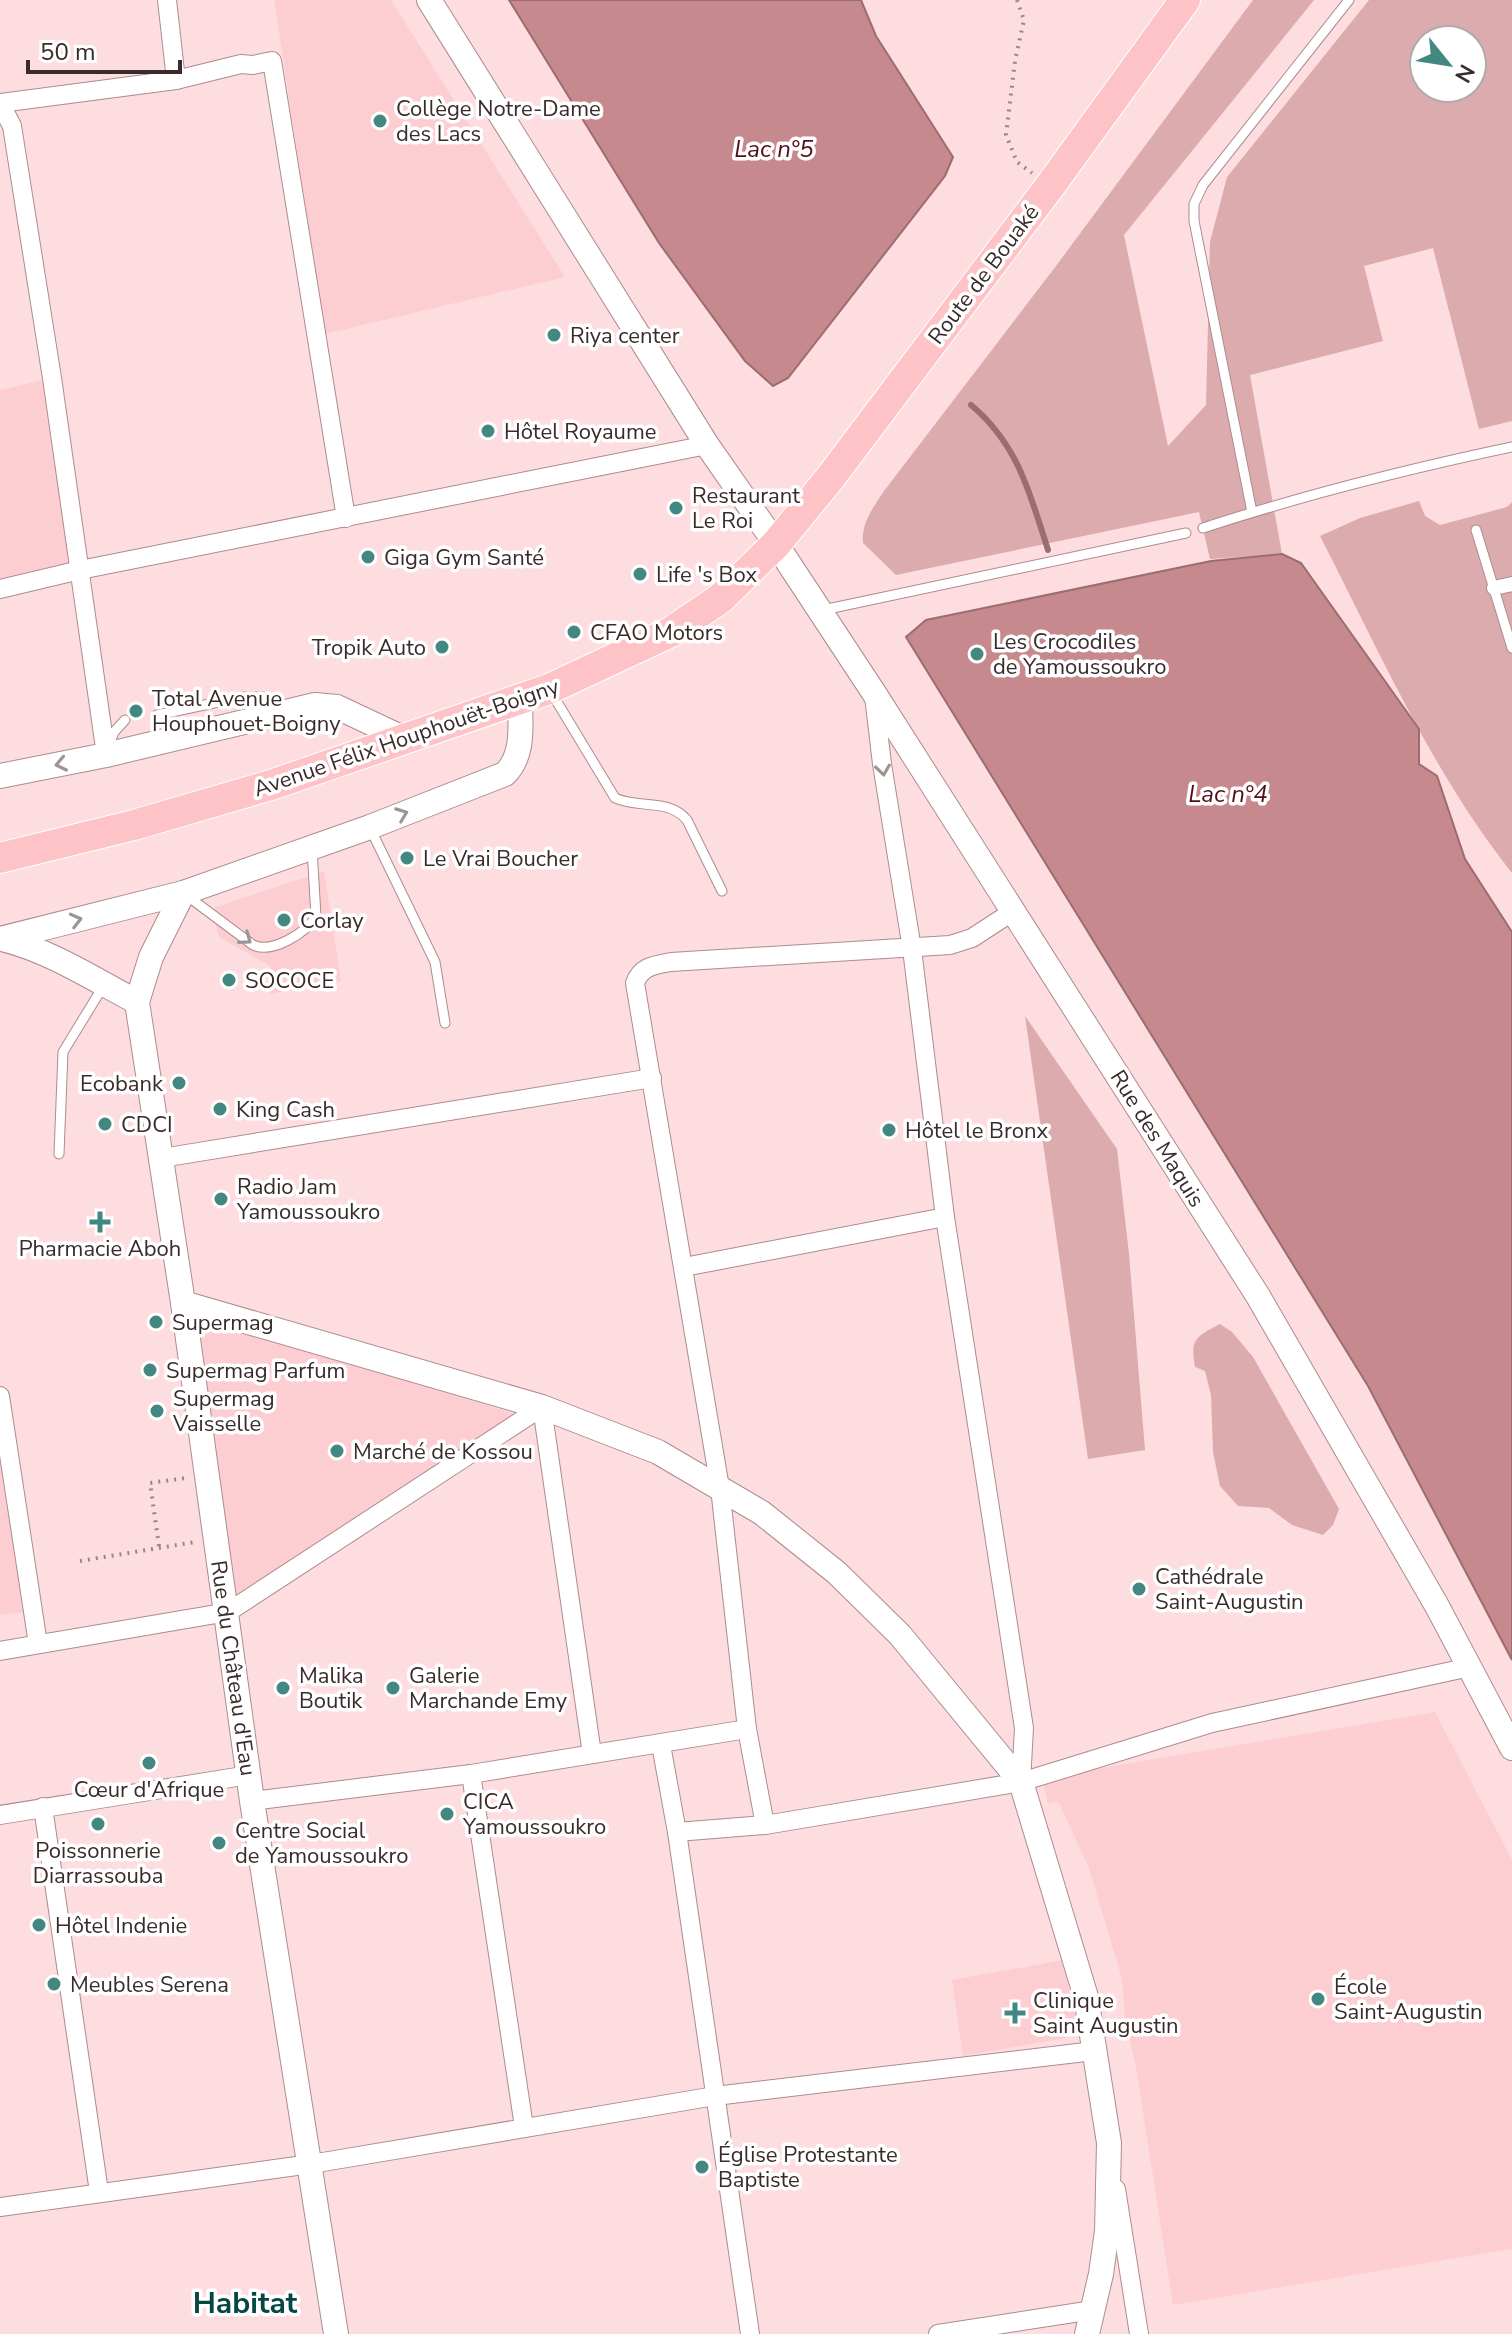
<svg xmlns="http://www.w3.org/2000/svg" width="1512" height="2334" font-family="'Nunito Sans',sans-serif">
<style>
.built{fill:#fdced1}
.green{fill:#dcabae;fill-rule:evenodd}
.water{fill:#c5898e;stroke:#9b6d71;stroke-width:2}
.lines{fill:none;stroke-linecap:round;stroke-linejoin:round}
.stream{stroke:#9b6d71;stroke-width:6}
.service-casing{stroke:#ae8b8d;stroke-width:11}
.pedestrian-casing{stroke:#ae8b8d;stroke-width:16}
.minor-casing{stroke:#ae8b8d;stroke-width:20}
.tertiary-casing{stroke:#ae8b8d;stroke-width:26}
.trunk-casing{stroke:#fff;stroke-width:32}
.path{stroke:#9c8587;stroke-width:4;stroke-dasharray:2 6;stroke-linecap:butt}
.service{stroke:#fff;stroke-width:9}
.pedestrian{stroke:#fff;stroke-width:14}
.minor{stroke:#fff;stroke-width:18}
.tertiary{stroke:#fff;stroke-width:24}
.trunk{stroke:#fec3c7;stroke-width:30}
.oneway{stroke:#9c9596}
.poi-dot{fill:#428880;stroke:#fff;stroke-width:3}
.labels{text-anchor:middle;stroke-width:7;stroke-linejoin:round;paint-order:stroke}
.poi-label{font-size:22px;fill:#392b2c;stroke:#fff;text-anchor:start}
.street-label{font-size:22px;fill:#392b2c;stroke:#fff}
.water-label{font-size:24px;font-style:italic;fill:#540b1c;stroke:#fff}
.district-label{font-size:30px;font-weight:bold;fill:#074741;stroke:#fff}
</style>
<rect width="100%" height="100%" fill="#fddddf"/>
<!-- built -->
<g class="built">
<polygon points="274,0 391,0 565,277 325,334"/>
<polygon points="52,378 80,570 0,587 0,390"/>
<polygon points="324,871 341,981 270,994 270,966 219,937 211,909"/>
<polygon points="196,1314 515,1414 234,1604"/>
<polygon points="0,1429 25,1612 0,1615"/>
<polygon points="1435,1712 1512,1860 1512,2249 1173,2305 1136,2067 1125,2019 1122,1979 1089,1868 1058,1801 1048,1803 1042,1778"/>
<polygon points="1063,1960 1077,2025 1066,2038 963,2056 952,1980"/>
</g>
<!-- green -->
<g class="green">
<path d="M1253,0H1314L1124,235L1168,446L1206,405L1210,242L1227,177L1369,0H1512V421L1479,429L1433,248L1364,266L1383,341L1250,375L1282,554L1210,559L1199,512L896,575L863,543C861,523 873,508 884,491L1056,266ZM1424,40H1472V88H1424Z"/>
<path d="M1419,501L1425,516L1440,525L1507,507L1512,502V873C1432,772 1379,651 1320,536L1360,518Z"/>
<polygon points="1025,1016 1117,1149 1129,1254 1145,1450 1088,1459"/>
<path d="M1220,1324L1232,1332L1253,1357L1339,1509L1333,1525L1323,1535L1292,1525L1269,1508L1238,1506L1220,1486L1213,1452L1211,1395L1205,1371L1195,1367C1190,1338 1196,1337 1220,1324Z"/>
</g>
<!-- water -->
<g class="water">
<polygon points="509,0 861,0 876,36 953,157 945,176 788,378 773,386 745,361 659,243"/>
<polygon points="1282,554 1301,563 1419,729 1419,764 1437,776 1465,859 1512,932 1512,1660 1368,1386 906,637 926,620 1211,561"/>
</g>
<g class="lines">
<!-- stream -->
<path class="stream" d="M971,405C1018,444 1030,494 1048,550"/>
<defs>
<g id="service">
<polyline points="1252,512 1194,221 1194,204 1203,185 1349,0"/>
<path d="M1203,528C1304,495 1408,469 1512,447"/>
<polyline points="1476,530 1512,648"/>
<polyline points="823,610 1186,533"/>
<path d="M551,692L615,798C640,809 668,798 687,820L722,891"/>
<polyline points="157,715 242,697 263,697 283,709"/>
<polyline points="108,747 114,732 125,720"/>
<polyline points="371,830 435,962 445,1023"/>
<path d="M186,895L253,945C272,954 306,933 316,916L312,849"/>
<polyline points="59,1154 63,1052 104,985"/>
</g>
<polyline id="pedestrian" points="1494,588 1512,584"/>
<g id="minor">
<polyline points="167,0 176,80"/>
<polyline points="0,103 176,80 241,64 253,65 272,61 346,518"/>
<polyline points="0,103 12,126 52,378 106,755"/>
<polyline points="0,589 80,570 707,445"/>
<polyline points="874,696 882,764 912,949 945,1217 1024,1728 1021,1782"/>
<polyline points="162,1158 652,1078"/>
<polyline points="684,1267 945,1217"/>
<polyline points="0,1396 38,1644"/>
<polyline points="0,1651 228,1612 542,1407 592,1754"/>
<polyline points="661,1745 677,1832 750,2334"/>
<polyline points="471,1774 524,2127"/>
<polyline points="252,1801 471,1774 747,1729"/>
<polyline points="43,1807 99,2192"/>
<polyline points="0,1815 249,1775"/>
<path d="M765,1825L747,1729L720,1488L635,983C641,966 655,965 671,962L950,945L972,938L1012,912"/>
<polyline points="677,1832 765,1825 1021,1782 1212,1723 1470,1667"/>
<polyline points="1116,2189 1139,2334"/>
<polyline points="0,2207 311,2164 715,2096 1094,2051"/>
<polyline points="938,2334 1093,2310"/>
</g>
<g id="tertiary">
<polyline points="429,0 707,445 776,544 874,693 1258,1296 1437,1606 1512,1748"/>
<polyline points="0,776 106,755 315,705 337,707 405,739"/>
<polyline points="183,893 151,957 137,1002 183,1303 252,1801 336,2334"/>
<path d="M0,939L183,893L370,827L505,774C525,754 520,724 520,698"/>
<path d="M2,939C51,951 93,979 137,1002"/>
<polyline points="183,1303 542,1407 658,1452 762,1513 837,1573 900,1635 1021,1782 1086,1997 1109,2143 1107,2231 1101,2274 1087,2334"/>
</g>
<polyline id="trunk" points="0,858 134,825 271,785 549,689 671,632 721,598 776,544 830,478 1050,186 1185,0"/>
</defs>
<!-- service casing -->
<use href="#service" class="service-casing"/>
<!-- pedestrian casing -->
<use href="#pedestrian" class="pedestrian-casing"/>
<!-- minor casing -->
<use href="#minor" class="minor-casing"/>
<!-- tertiary casing -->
<use href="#tertiary" class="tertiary-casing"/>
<!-- trunk casing -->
<use href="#trunk" class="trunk-casing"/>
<!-- path -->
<g class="path">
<polyline points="1017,0 1024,20 1015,61 1006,135 1017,162 1032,173"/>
<polyline points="159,1546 150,1483 186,1478"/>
<polyline points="80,1561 195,1542"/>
</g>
<!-- service -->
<use href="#service" class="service"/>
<!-- pedestrian -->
<use href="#pedestrian" class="pedestrian"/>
<!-- minor -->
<use href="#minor" class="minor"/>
<!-- tertiary -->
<use href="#tertiary" class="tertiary"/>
<!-- trunk -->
<use href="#trunk" class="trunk"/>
</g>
<!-- one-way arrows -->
<defs><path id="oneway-chevron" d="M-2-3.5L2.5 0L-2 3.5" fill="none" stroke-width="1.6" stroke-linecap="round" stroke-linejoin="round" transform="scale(2)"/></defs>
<g class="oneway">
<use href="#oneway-chevron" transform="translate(61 764) rotate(168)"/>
<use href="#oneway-chevron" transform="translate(883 770) rotate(82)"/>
<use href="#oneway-chevron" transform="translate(402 814) rotate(-21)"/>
<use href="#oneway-chevron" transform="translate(76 920) rotate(-14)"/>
<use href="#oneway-chevron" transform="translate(246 939) rotate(36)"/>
</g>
<!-- markers -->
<g class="poi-dot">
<circle cx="380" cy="121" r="8"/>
<circle cx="554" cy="335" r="8"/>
<circle cx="488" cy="431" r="8"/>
<circle cx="676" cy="508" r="8"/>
<circle cx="368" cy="557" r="8"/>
<circle cx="640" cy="574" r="8"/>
<circle cx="574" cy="632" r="8"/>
<circle cx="442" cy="647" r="8"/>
<circle cx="977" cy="654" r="8"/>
<circle cx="136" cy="711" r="8"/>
<circle cx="407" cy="858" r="8"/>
<circle cx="284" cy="920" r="8"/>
<circle cx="229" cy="980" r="8"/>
<circle cx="179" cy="1083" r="8"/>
<circle cx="220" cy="1109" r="8"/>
<circle cx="105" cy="1124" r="8"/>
<circle cx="889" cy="1130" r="8"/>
<circle cx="221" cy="1199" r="8"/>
<path d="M96 1210h8v8h8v8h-8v8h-8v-8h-8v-8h8z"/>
<circle cx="156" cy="1322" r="8"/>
<circle cx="150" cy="1370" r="8"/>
<circle cx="157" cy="1411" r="8"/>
<circle cx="337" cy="1451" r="8"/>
<circle cx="1139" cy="1589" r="8"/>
<circle cx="283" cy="1688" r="8"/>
<circle cx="393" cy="1688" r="8"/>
<circle cx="149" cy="1763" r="8"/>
<circle cx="447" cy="1814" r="8"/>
<circle cx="98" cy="1824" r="8"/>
<circle cx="219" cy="1843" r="8"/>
<circle cx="39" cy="1925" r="8"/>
<circle cx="54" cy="1984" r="8"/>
<circle cx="1318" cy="1999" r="8"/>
<path d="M1011 2001h8v8h8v8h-8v8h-8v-8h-8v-8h8z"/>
<circle cx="702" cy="2167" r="8"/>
</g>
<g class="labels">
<!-- poi labels -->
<g class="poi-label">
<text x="396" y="116">Collège Notre-Dame<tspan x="396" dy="25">des Lacs</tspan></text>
<text x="570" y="343">Riya center</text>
<text x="504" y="439">Hôtel Royaume</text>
<text x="692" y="503">Restaurant<tspan x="692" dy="25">Le Roi</tspan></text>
<text x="384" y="565">Giga Gym Santé</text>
<text x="656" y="582">Life 's Box</text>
<text x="590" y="640">CFAO Motors</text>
<text x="993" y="649">Les Crocodiles<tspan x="993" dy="25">de Yamoussoukro</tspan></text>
<text x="426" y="655" text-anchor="end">Tropik Auto</text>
<text x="152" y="706">Total Avenue<tspan x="152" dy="25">Houphouet-Boigny</tspan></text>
<text x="423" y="866">Le Vrai Boucher</text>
<text x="300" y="928">Corlay</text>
<text x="245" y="988">SOCOCE</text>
<text x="163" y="1091" text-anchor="end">Ecobank</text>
<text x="236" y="1117">King Cash</text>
<text x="121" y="1132">CDCI</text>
<text x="905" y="1138">Hôtel le Bronx</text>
<text x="237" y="1194">Radio Jam<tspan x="237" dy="25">Yamoussoukro</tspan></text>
<text x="100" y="1256" text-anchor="middle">Pharmacie Aboh</text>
<text x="172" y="1330">Supermag</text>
<text x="166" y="1378">Supermag Parfum</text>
<text x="173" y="1406">Supermag<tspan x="173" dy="25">Vaisselle</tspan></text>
<text x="353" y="1459">Marché de Kossou</text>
<text x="1155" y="1584">Cathédrale<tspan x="1155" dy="25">Saint-Augustin</tspan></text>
<text x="299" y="1683">Malika<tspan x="299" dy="25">Boutik</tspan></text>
<text x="409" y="1683">Galerie<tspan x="409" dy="25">Marchande Emy</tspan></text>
<text x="149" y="1797" text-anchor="middle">Cœur d'Afrique</text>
<text x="463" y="1809">CICA<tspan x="463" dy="25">Yamoussoukro</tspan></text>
<text x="235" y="1838">Centre Social<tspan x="235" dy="25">de Yamoussoukro</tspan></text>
<text x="98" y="1858" text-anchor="middle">Poissonnerie<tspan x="98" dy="25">Diarrassouba</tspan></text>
<text x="55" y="1933">Hôtel Indenie</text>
<text x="70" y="1992">Meubles Serena</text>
<text x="1334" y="1994">École<tspan x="1334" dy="25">Saint-Augustin</tspan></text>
<text x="1033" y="2008">Clinique<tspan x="1033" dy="25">Saint Augustin</tspan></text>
<text x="718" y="2162">Église Protestante<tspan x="718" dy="25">Baptiste</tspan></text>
</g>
<!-- street labels -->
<g class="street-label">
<text transform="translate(983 274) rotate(-53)" y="8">Route de Bouaké</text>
<text transform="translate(406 737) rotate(-19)" y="8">Avenue Félix Houphouët-Boigny</text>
<text transform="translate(1158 1138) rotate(58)" y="8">Rue des Maquis</text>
<text transform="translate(234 1668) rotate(82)" y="8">Rue du Château d'Eau</text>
</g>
<!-- water labels -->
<g class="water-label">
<text x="774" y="157">Lac n°5</text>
<text x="1228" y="802">Lac n°4</text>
</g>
<!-- district labels -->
<g class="district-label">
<text x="245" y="2313">Habitat</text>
</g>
</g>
<!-- north arrow -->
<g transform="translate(1448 64) rotate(120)"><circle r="38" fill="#ffffff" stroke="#b0aaab" stroke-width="2"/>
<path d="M0-6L14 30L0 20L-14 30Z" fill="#428880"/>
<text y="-12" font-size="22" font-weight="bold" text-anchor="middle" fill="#392b2c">N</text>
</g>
<!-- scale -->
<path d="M28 60v12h152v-12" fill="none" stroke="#392b2c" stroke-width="4"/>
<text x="40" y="60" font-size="24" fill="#392b2c" stroke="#ffffff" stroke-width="6" paint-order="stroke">50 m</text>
</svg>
